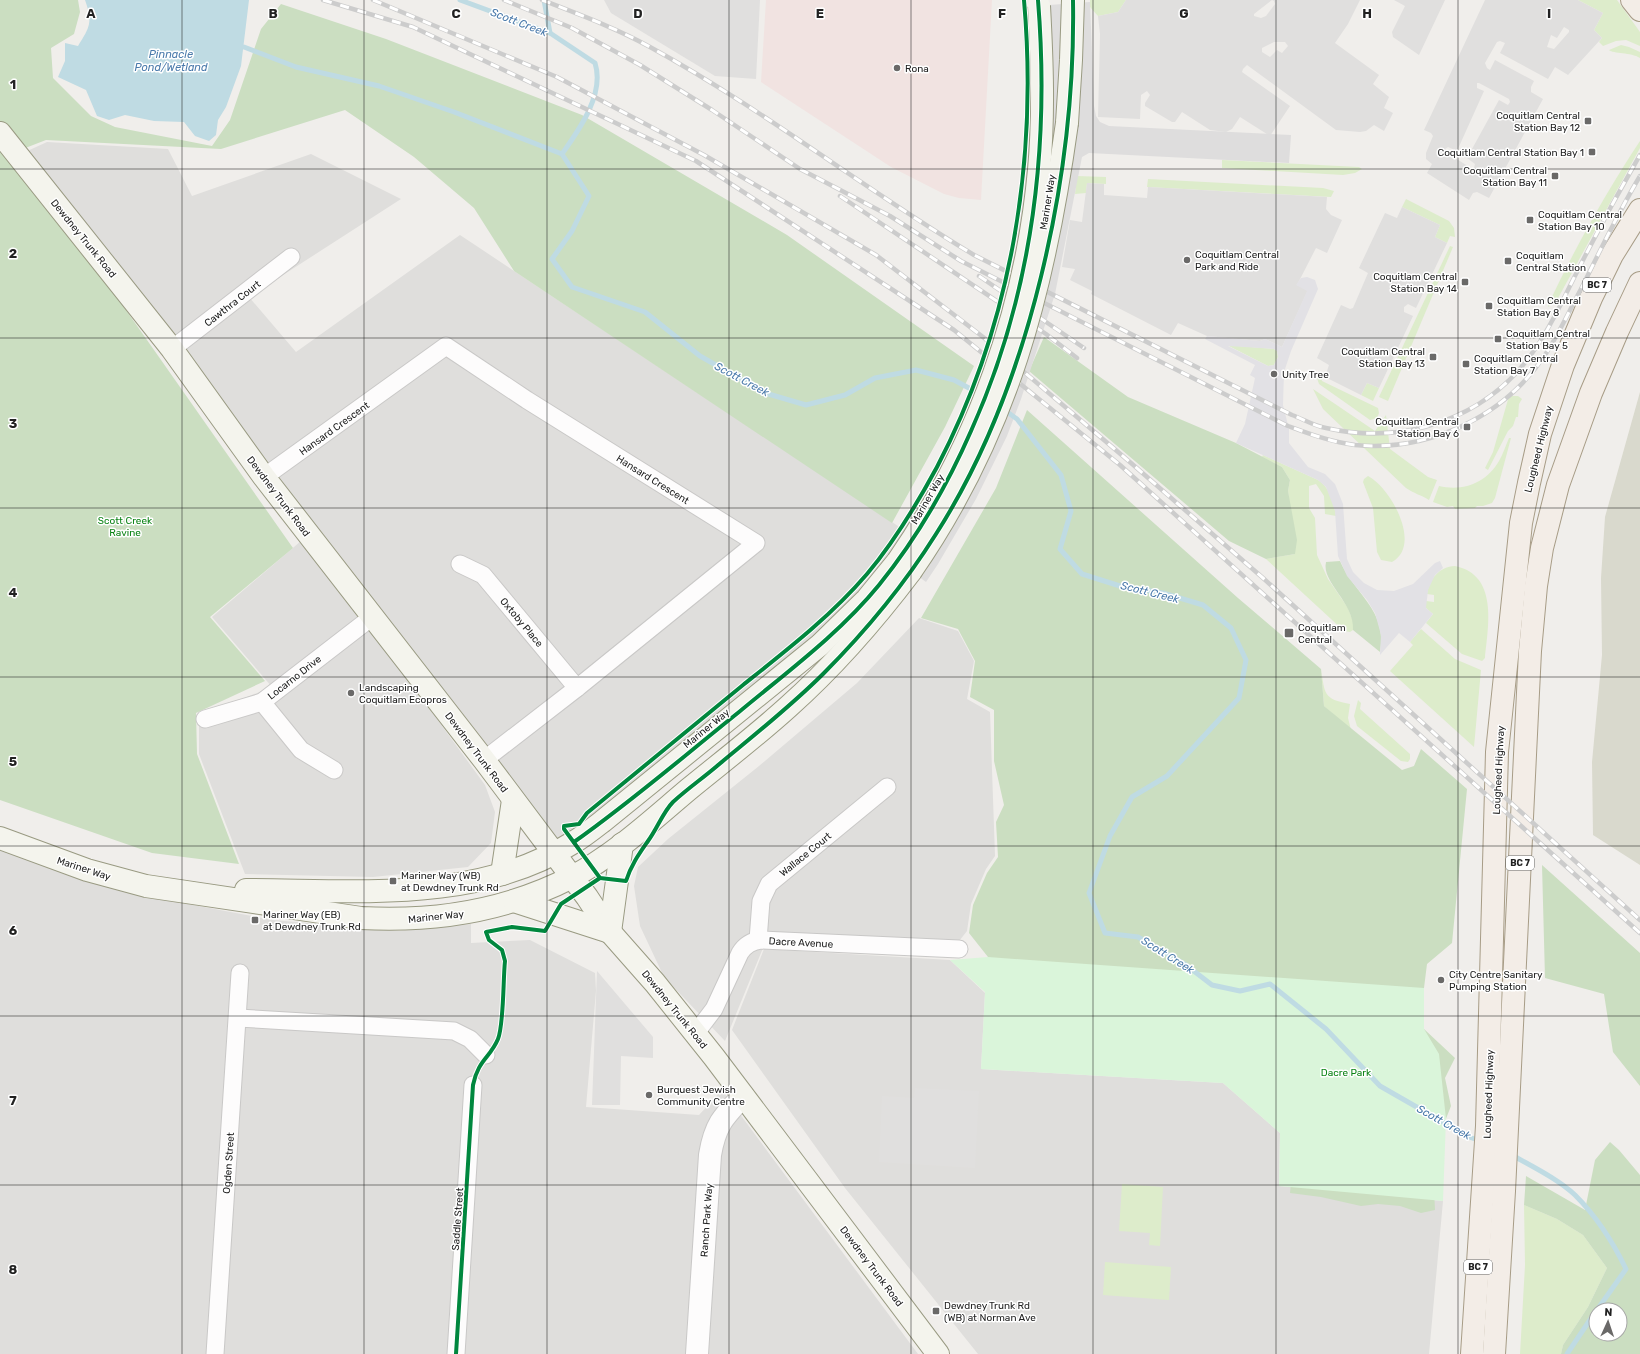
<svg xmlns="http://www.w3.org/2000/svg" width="1640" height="1354" font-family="Rubik,sans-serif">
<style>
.residential{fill:#dfdedc}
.commercial{fill:#f1e3e1}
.construction{fill:#d9d9cd}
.grass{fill:#ddeccb}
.forest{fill:#cbdec1;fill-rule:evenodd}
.park{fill:#daf5da}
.parking{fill:#e0dfde;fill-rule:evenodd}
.plaza{fill:#e2e1e5;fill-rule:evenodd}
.water{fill:#bfdbe3}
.pier{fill:#dedddd}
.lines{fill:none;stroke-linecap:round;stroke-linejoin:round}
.stream{stroke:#bfdbe3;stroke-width:5}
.minor-casing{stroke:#c9c8c7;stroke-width:19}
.tertiary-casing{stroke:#c9c8c7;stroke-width:24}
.secondary-casing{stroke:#999a82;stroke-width:24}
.primary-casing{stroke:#a79c86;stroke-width:24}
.minor{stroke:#fdfcfc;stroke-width:17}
.tertiary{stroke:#fdfcfc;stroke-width:22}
.secondary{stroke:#f4f4ed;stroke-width:22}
.primary{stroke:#f3ede7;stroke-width:22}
.rail-casing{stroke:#ccc;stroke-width:4.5}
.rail{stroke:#fff;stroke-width:3;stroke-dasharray:9;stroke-linecap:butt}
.secondary-bridge-casing{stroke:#999a82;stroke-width:24;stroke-linecap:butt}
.secondary-bridge{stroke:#f4f4ed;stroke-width:22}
.cycleway-casing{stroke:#fff;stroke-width:6}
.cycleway{stroke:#00873e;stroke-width:4}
.grid{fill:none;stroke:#222;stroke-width:1;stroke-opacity:0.55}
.poi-dot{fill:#6a6968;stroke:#fff;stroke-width:1.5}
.labels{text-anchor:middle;stroke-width:3;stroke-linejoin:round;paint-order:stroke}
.shield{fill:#fff;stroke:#646464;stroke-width:1}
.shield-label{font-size:9px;font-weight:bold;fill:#222}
.poi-label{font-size:10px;fill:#222;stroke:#fff;text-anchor:start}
.street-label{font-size:10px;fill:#222;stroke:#fff}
.park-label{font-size:10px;fill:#0c8416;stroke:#fff}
.water-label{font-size:11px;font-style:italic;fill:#4a7aab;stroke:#fff}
.grid-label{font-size:13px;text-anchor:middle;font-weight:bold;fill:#222;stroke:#fff;stroke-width:3;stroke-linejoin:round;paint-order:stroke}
</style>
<rect width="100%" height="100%" fill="#f0eeeb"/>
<!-- residential -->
<g class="residential">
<polygon points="47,142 168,149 192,196 311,154 401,199 249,297 296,352 460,235 910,534 856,595 800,651 558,851 23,153"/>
<polygon points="301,541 370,627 485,785 495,812 491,843 468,867 373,877 245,874 199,754 199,716 272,687 212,617"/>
<polygon points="919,618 958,631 974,661 967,699 990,712 995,856 986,869 971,904 967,931 948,955 763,948 725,1041 664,977 640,926 634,886 638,867 668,839 759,766 857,683"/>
<polygon points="0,844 129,893 273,920 399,931 471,924 471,943 530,940 595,973 596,991 586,1107 699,1115 722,1090 918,1354 0,1354"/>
<polygon points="764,949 950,960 985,993 981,1069 1223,1083 1280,1133 1279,1186 1443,1201 1429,1354 978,1354 845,1188 732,1030"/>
</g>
<!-- commercial -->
<polygon class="commercial" points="766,0 992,0 981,200 959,198 944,194 891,167 761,82"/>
<!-- construction -->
<polygon class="construction" points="1640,392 1640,865 1593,835 1592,762 1602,655 1601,578 1605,517"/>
<!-- grass -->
<g class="grass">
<polygon points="1090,0 1126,0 1118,12 1098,16 1090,7"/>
<polygon points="1578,0 1617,0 1640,32 1640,46 1626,40 1616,41 1603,46 1599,42 1602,38 1594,30 1603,13"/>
<path d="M1621,45L1629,47L1640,52V58C1631,52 1613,54 1609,50Z"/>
<path d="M1640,141V148L1557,300L1548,307V305C1575,248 1605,194 1640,141Z"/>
<polygon points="1222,160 1359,167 1362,169 1355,173 1343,175 1222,168"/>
<polygon points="1077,176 1106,177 1106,184 1087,183 1086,193 1075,194"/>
<polygon points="1148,179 1323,188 1334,191 1331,197 1147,187"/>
<polygon points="1406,199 1449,221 1454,228 1455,237 1450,236 1447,243 1435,237 1440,225 1402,207"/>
<polygon points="1450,246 1453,247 1388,401 1379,397"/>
<polygon points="1227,345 1274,349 1277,351 1278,357 1274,365 1268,366"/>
<polygon points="1316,375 1320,375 1322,381 1378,408 1379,413 1377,418 1370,420 1319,384"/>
<polygon points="1367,383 1379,388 1373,401 1361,395"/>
<path d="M1313,389L1375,431L1386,415L1390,449L1428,477L1437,480L1429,500C1421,495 1415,494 1406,488L1323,409Z"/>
<polygon points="1509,396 1518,396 1522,399 1519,404 1518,417 1516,417 1513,426 1508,431 1488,470 1485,468 1493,452"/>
<path d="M1509,438H1511L1495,498L1492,503L1483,506H1477L1475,508L1455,509L1453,506L1447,507L1433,502L1439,486C1464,492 1487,482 1499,461C1503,454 1506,445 1509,438Z"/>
<path d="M1263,455L1318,480C1330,487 1334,504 1336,516L1325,514L1324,496L1316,484L1309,486V508L1315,518L1317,555L1328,579L1348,608L1353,621V630L1350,632L1344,631L1266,559L1295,554L1288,491L1290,480L1282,467L1262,457Z"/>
<path d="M1368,476C1390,487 1423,545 1392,562L1381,560L1377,552L1373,508L1363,482L1364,479Z"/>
<path d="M1455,566C1499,575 1488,627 1485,658L1482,661L1462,654L1426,623L1433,614L1426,608V601L1434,602V595L1427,594C1430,578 1439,567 1455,566Z"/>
<polygon points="1421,629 1455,659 1481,670 1474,747 1390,671 1413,645 1410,642"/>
<path d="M1321,669C1325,694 1323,699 1350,704L1348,718L1351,730L1324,706Z"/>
<polygon points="1358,700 1361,703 1360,709 1410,754 1410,759 1408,762 1401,761 1357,726 1354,716"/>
<polygon points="1122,1184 1163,1187 1160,1246 1149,1245 1150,1233 1119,1231"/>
<polygon points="1524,1205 1557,1219 1583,1235 1607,1268 1588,1307 1563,1345 1561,1354 1520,1354 1525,1265"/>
<polygon points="1105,1262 1171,1267 1169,1300 1103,1295"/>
</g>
<!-- forest -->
<g class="forest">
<polygon points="0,0 78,0 80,12 74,34 51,48 53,78 91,116 115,127 212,146 230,120 261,29 281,4 386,39 582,115 787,235 974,366 945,427 892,523 514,271 474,208 414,157 345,110 221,149 46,140 15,152 293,548 210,617 265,681 196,713 197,754 239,864 152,853 0,800"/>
<polygon points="1044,337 1128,397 1236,443 1282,467 1290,480 1288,491 1297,540 1295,554 1266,559 1229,541 1029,371"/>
<polygon points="1027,410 1238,598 1321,669 1324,706 1402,770 1414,766 1421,749 1467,789 1452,943 1427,964 1424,988 1424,1029 1455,1058 1445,1078 1451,1106 1436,1144 996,979 988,957 969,933 973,905 987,873 998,857 996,822 1004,805 994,761 994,710 970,697 975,661 958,629 921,618 996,488"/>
<path d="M1340,561C1354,594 1388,610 1380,652L1353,630C1355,603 1321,582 1326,562Z"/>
<polygon points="1542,865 1640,953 1640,1086 1613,1052 1604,994 1545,978"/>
<path d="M1610,1142L1619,1150L1640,1175V1354H1561L1563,1345L1588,1307L1607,1268L1583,1235L1557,1219L1524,1205L1526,1176L1585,1210L1595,1160ZM1596,1310H1620V1334H1596Z"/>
<polygon points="1433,1169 1435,1210 1421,1213 1400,1206 1378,1204 1361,1206 1321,1197 1290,1193 1292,1174"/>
</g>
<!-- park -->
<polygon class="park" points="988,957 1424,988 1424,1029 1439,1054 1446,1119 1443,1201 1279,1186 1280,1133 1223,1083 981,1069 985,992 950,960"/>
<!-- parking -->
<g class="parking">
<polygon points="604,0 760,0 756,79 715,76 611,13"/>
<path d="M1126,0H1360L1348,24L1335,43L1379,75L1373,84L1389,97L1384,108L1393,113L1384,131L1374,125L1366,131L1360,132L1336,130L1247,65L1243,69L1242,72L1290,106L1270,136L1240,117L1232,129L1226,132L1210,130L1182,112L1175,122H1172L1145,106V103L1150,95L1147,91L1141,95L1140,119L1098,117L1100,34L1098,16L1118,12ZM1272,0L1274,1L1275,4L1266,16L1261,18L1254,16V14ZM1274,42H1285L1288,46L1282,53L1277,50L1270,57L1262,52V48Z"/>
<polygon points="1394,0 1445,0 1419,55 1393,37 1392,32 1405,6"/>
<path d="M1485,0H1578L1603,13L1594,30L1602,38L1568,75L1555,67L1548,79L1500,53L1505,43L1500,41L1497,42L1485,63L1487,68L1490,70L1495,60L1534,81L1531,87V92L1543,99L1489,198L1477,192L1473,193L1469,200L1427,173L1432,164L1426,159V153L1433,136L1431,133L1424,130ZM1564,27L1569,30V32L1554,49L1547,47L1551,35L1557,38ZM1477,83H1479L1509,99L1510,102L1508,105L1499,100L1467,158L1475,164L1474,168H1471L1447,153L1445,149L1448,147L1457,151L1484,91L1477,88Z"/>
<polygon points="1087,183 1104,184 1104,195 1147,198 1148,187 1327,197 1326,209 1331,215 1342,220 1327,253 1316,248 1297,285 1308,290 1282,347 1265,339 1260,341 1207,336 1178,323 1171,335 1091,294 1092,291 1070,280 1075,269 1062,267 1070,220 1082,222"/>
<polygon points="1402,207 1440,225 1435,237 1447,243 1416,308 1408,304 1404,307 1404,312 1413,316 1379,388 1367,383 1361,395 1325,377 1329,365 1317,358 1341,305 1350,309 1353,308 1368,273 1359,268 1385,213 1397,218"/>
<polygon points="597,971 653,1037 653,1058 621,1056 620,1105 592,1105"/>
<polygon points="915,1088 979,1091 975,1168 879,1162 882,1096 914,1098"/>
</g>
<!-- plaza -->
<path class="plaza" d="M1307,277L1315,280L1318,289L1291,351L1284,372L1283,405L1289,429V443L1308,467L1325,474L1335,484L1343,504L1347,559L1353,572L1364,583L1377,590L1394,591L1413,584L1435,563L1440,561L1443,568L1435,575L1428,590L1426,608L1433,614L1410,642L1399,633L1380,655L1381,635L1375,613L1367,600L1347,576L1338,556L1335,511L1326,487L1318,480L1236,443L1245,424L1255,378L1250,375L1255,365L1205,339L1207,336L1260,341L1265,339L1282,347L1307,291L1296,285L1301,278ZM1228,346L1274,349L1277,351L1278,357L1274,365L1268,366Z"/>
<!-- water -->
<path class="water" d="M85,0H249L241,66L226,107L218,120L216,135L209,141L195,136L184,122L154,121L125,115L109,120L97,116L86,90L58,77L65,61V43L78,46C90,27 93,22 85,0Z"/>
<!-- pier -->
<polygon class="pier" points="1090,2 1094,106 1096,116 1100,122 1109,126 1291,135 1289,163 1089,153 1082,157 1055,294 1021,399 1007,436 976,499 938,564 926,582 882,550 906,518 942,453 959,418 987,343 998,306 1012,240 1021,171 1026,98 1022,7"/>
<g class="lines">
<!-- stream -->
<g class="stream">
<path d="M460,0L550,33L595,63C605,94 579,130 562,154"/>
<polyline points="544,0 550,33"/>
<polyline points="244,47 296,67 379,86 454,112 562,154"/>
<polyline points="562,154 589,196 572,231 552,259 572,287 645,312 700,356 765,393 806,405 845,395 875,378 916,370 954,380 980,394"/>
<polyline points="1003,409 1017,419 1061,475 1071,511 1060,549 1082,574 1120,586 1163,593 1203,605 1231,628 1246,660 1239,698 1167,776 1132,797 1110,836 1089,893 1105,933 1138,937 1186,965 1212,985 1240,991 1270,984 1326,1029 1380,1086 1469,1137 1481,1141"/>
<path d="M1512,1155C1533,1167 1558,1179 1575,1195C1596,1216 1613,1242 1626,1269L1597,1310"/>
<polyline points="1567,1354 1596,1311"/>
</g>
<defs>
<g id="minor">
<polyline points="172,349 291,257"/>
<polyline points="264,477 446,346 527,400 756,543 577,688 484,760"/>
<polyline points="460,564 483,575 577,688"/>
<polyline points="262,702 301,750 334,770"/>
<polyline points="205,719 262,702 372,617"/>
<polyline points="758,940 761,901 769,884 887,787"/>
<polyline points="238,1018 454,1031 470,1039 486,1055"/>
<path d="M695,1034L714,1009L740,953C745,945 751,941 761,940L959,949"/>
<polyline points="215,1354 240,973"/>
<polyline points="456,1354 473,1085"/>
</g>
<path id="tertiary" d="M697,1354L710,1155C715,1125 723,1117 743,1096"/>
<g id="secondary">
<polyline points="1067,123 1071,60 1073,0"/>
<polyline points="0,133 172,349 264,477 484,760 587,897 610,932 655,983 714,1057 938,1354"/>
<path d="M0,838L87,870L146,886L361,918C434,922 506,911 572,877C615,855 652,820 689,789C722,762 756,736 788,707C834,666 874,620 911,571"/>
<polyline points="502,874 513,800"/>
<path d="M246,890C356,890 476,904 574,842C584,836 594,828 603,821L820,645L867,599L898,561"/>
<polyline points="514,901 610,932"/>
<polyline points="610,932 622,844"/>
</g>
<g id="primary">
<polyline points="1632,0 1640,10"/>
<polyline points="1472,1354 1487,1126 1497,752 1521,523 1529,483 1540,434 1563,365 1591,298 1612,255 1640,210"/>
<polyline points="1494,1354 1504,1191 1530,651 1536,586 1542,548 1558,485 1591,393 1617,332 1640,283"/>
</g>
</defs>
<!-- minor casing -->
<use href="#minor" class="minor-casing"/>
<!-- tertiary casing -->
<use href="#tertiary" class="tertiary-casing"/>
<!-- secondary casing -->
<use href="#secondary" class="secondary-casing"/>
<!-- primary casing -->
<use href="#primary" class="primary-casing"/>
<!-- minor -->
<use href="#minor" class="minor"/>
<!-- tertiary -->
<use href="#tertiary" class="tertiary"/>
<!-- secondary -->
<use href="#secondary" class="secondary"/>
<!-- primary -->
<use href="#primary" class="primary"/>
<defs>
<g id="rail">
<polyline points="323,0 413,27 696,161 954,330 1120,465 1640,933"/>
<polyline points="373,0 557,77 704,155 876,255 983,337 1131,463 1263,578 1640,920"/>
<path d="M504,0L572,28L640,65L712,110L800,169L890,216L961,261L1288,426C1310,434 1331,442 1355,445C1429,452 1504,417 1545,355C1559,334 1569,311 1581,289C1600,251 1618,213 1640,176"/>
<path d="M542,0C578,14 616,28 650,47C763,109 864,189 974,255L1292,415C1303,419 1314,426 1326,428C1406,446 1489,418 1535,349C1552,325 1564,297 1577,272C1597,232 1618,193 1640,155"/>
<polyline points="840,196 1046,334 1077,358"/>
<polyline points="979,276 1084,348"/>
</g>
</defs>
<!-- rail casing -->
<use href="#rail" class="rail-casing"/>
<!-- rail -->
<use href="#rail" class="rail"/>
<defs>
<g id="secondary-bridge">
<path d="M898,561C978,445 1026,311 1039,170C1044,115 1042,61 1039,6"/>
<path d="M911,571C1008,431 1044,289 1067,123"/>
</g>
</defs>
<!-- secondary-bridge casing -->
<use href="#secondary-bridge" class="secondary-bridge-casing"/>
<!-- secondary-bridge -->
<use href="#secondary-bridge" class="secondary-bridge"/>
<defs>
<g id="cycleway">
<path d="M1024,0C1038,160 1012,323 937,467C917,504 895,541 867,574C831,616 787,650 743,685C691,728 639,770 587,813L579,824L564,826V829L600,878L626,881C631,865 639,854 648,841C657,829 663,812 673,802C687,789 703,778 717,766C753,736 790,707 823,674C865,632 904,585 936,534C1030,387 1076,174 1073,0"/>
<path d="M574,842C631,802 684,756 739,712C787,672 839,634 879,585C917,538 947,486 971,431C1032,295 1050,148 1038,0"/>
<path d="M456,1354L473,1085C478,1060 490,1058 498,1039C504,1024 503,979 505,961L502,950L489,940L486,932L512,927L545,931L561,904L600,878"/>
</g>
</defs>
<!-- cycleway casing -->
<use href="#cycleway" class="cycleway-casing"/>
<!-- cycleway -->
<use href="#cycleway" class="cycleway"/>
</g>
<!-- grid -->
<path class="grid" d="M182,0V1354M364,0V1354M547,0V1354M729,0V1354M911,0V1354M1093,0V1354M1276,0V1354M1458,0V1354M0,169H1640M0,338H1640M0,508H1640M0,677H1640M0,846H1640M0,1016H1640M0,1185H1640"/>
<!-- markers -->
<g class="poi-dot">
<circle cx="897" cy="68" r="4"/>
<rect x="1584" y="117" width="8" height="8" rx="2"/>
<rect x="1588" y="148" width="8" height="8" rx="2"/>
<rect x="1551" y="172" width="8" height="8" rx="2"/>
<rect x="1526" y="216" width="8" height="8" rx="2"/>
<circle cx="1187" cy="260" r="4"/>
<rect x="1504" y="257" width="8" height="8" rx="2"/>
<rect x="1461" y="278" width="8" height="8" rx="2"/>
<rect x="1485" y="302" width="8" height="8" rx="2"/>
<rect x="1494" y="335" width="8" height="8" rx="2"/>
<rect x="1429" y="353" width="8" height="8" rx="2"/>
<rect x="1462" y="360" width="8" height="8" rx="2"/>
<circle cx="1274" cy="374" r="4"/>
<rect x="1463" y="423" width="8" height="8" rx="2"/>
<rect x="1284" y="628" width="10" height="10" rx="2"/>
<circle cx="351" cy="693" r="4"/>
<rect x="389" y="877" width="8" height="8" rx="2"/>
<rect x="251" y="916" width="8" height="8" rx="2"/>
<circle cx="1441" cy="980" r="4"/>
<circle cx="649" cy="1095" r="4"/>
<rect x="932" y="1307" width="8" height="8" rx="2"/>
</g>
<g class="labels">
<!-- shield labels -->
<g class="shield">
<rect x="1583" y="278" width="28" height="14" rx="3"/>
<rect x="1506" y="856" width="28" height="14" rx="3"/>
<rect x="1464" y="1260" width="28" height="14" rx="3"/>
</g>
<g class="shield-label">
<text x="1597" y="288">BC 7</text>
<text x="1520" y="866">BC 7</text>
<text x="1478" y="1270">BC 7</text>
</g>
<!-- poi labels -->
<g class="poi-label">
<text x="905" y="72">Rona</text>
<text x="1580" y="119" text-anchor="end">Coquitlam Central<tspan x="1580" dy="12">Station Bay 12</tspan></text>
<text x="1584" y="156" text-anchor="end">Coquitlam Central Station Bay 1</text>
<text x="1547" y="174" text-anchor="end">Coquitlam Central<tspan x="1547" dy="12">Station Bay 11</tspan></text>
<text x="1538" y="218">Coquitlam Central<tspan x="1538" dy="12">Station Bay 10</tspan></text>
<text x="1195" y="258">Coquitlam Central<tspan x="1195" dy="12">Park and Ride</tspan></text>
<text x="1516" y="259">Coquitlam<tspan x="1516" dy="12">Central Station</tspan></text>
<text x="1457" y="280" text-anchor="end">Coquitlam Central<tspan x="1457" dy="12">Station Bay 14</tspan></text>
<text x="1497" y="304">Coquitlam Central<tspan x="1497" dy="12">Station Bay 8</tspan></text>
<text x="1506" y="337">Coquitlam Central<tspan x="1506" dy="12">Station Bay 5</tspan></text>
<text x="1425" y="355" text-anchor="end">Coquitlam Central<tspan x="1425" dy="12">Station Bay 13</tspan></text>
<text x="1474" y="362">Coquitlam Central<tspan x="1474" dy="12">Station Bay 7</tspan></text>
<text x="1282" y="378">Unity Tree</text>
<text x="1459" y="425" text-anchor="end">Coquitlam Central<tspan x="1459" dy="12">Station Bay 6</tspan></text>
<text x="1298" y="631">Coquitlam<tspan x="1298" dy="12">Central</tspan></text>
<text x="359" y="691">Landscaping<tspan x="359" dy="12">Coquitlam Ecopros</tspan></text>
<text x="401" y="879">Mariner Way (WB)<tspan x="401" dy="12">at Dewdney Trunk Rd</tspan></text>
<text x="263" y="918">Mariner Way (EB)<tspan x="263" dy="12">at Dewdney Trunk Rd</tspan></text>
<text x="1449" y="978">City Centre Sanitary<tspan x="1449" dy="12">Pumping Station</tspan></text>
<text x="657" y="1093">Burquest Jewish<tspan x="657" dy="12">Community Centre</tspan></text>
<text x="944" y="1309">Dewdney Trunk Rd<tspan x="944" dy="12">(WB) at Norman Ave</tspan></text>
</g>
<!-- street labels -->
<g class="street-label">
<text transform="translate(1047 202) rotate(-81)" y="4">Mariner Way</text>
<text transform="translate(84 238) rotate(51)" y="4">Dewdney Trunk Road</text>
<text transform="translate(232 303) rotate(-38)" y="4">Cawthra Court</text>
<text transform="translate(334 428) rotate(-36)" y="4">Hansard Crescent</text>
<text transform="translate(1538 449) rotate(-76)" y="4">Lougheed Highway</text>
<text transform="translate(653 479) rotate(32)" y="4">Hansard Crescent</text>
<text transform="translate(279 496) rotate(53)" y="4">Dewdney Trunk Road</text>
<text transform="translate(927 499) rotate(-60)" y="4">Mariner Way</text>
<text transform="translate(522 622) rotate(50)" y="4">Oxtoby Place</text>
<text transform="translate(294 677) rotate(-38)" y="4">Locarno Drive</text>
<text transform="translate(706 728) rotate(-39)" y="4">Mariner Way</text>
<text transform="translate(477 752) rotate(53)" y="4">Dewdney Trunk Road</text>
<text transform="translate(1498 770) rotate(-87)" y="4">Lougheed Highway</text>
<text transform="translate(805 854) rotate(-39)" y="4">Wallace Court</text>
<text transform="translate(84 868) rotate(18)" y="4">Mariner Way</text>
<text transform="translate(436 916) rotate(-6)" y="4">Mariner Way</text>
<text transform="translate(801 942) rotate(3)" y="4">Dacre Avenue</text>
<text transform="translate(675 1009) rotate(51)" y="4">Dewdney Trunk Road</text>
<text transform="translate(1488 1094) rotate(-88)" y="4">Lougheed Highway</text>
<text transform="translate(228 1163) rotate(-86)" y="4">Ogden Street</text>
<text transform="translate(457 1219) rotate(-86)" y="4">Saddle Street</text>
<text transform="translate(706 1220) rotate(-86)" y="4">Ranch Park Way</text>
<text transform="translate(872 1266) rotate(53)" y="4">Dewdney Trunk Road</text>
</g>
<!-- park labels -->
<g class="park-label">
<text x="125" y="524">Scott Creek<tspan x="125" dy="12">Ravine</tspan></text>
<text x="1346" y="1076">Dacre Park</text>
</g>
<!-- water labels -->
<g class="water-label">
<text transform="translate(519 22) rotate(21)" y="4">Scott Creek</text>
<text x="171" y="58">Pinnacle<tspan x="171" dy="13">Pond/Wetland</tspan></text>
<text transform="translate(742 379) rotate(28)" y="4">Scott Creek</text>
<text transform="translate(1150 592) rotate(14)" y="4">Scott Creek</text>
<text transform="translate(1168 955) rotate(32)" y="4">Scott Creek</text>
<text transform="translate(1444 1122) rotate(29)" y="4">Scott Creek</text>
</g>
</g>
<g class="grid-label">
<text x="91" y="18">A</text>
<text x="273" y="18">B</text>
<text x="456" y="18">C</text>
<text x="638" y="18">D</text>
<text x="820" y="18">E</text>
<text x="1002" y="18">F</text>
<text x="1184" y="18">G</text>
<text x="1367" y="18">H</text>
<text x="1549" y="18">I</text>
<text x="13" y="89">1</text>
<text x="13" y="258">2</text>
<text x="13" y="428">3</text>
<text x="13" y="597">4</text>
<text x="13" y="766">5</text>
<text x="13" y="935">6</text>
<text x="13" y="1105">7</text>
<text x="13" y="1274">8</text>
</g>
<!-- north arrow -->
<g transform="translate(1608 1322) rotate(3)"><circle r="19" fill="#ffffff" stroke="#a7a7a7"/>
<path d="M0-3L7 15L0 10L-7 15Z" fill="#6a6968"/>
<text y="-6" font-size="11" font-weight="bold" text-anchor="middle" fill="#222222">N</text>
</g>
</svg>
